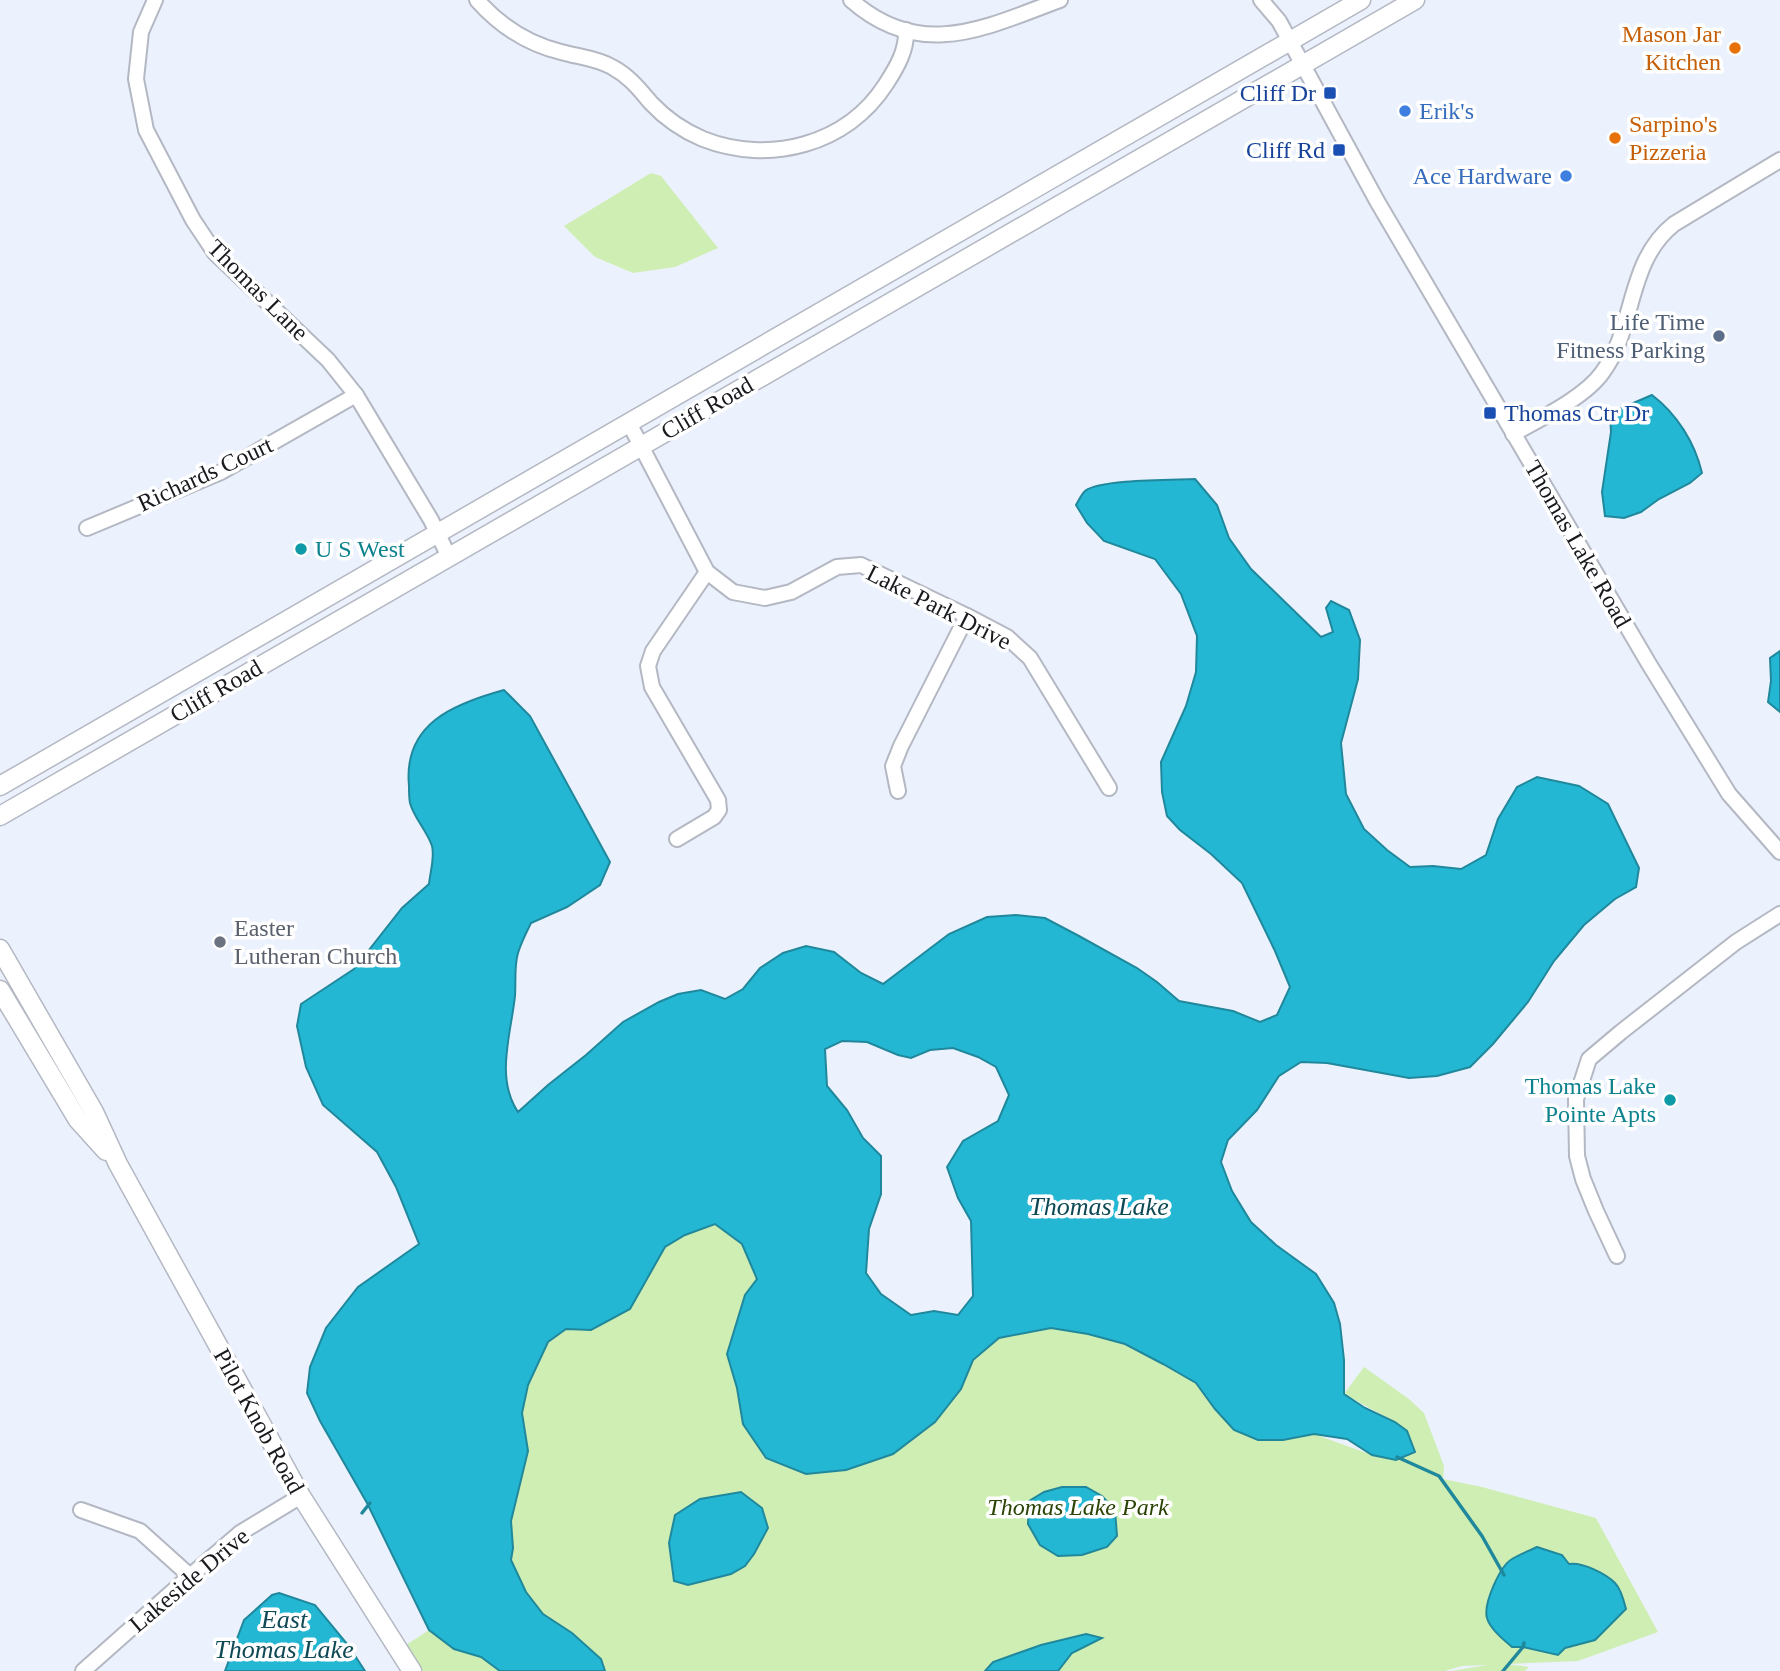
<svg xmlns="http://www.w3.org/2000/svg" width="1780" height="1671" font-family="'Times New Roman',serif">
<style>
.green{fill:#cfeeb3}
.water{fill:#24b7d3;stroke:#20889c;stroke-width:2;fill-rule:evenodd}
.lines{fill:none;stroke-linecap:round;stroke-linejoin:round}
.stream{stroke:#20889c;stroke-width:3.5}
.minor-casing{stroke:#b3b8c3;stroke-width:18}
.major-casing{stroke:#b3b8c3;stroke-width:21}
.minor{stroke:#fff;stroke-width:14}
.major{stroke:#fff;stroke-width:18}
.food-dot{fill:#e8710a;stroke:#fff;stroke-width:2.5}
.transit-dot{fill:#1a4fb4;stroke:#fff;stroke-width:2.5}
.shop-dot{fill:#3f7fe0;stroke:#fff;stroke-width:2.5}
.service-dot{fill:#5c6f8a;stroke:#fff;stroke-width:2.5}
.culture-dot{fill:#0f9aa8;stroke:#fff;stroke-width:2.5}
.worship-dot{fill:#6b7280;stroke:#fff;stroke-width:2.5}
.labels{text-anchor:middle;stroke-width:7;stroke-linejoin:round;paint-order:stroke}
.food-label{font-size:24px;fill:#c56008;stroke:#fff;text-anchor:end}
.transit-label{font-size:24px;fill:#164399;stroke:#fff;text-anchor:end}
.shop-label{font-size:24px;fill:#366cbe;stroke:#fff;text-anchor:start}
.street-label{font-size:24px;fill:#17191d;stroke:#fff}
.service-label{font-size:24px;fill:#4e5e75;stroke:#fff;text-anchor:end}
.culture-label{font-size:24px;fill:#0d838f;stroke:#fff;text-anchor:start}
.worship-label{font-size:24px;fill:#5b616d;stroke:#fff;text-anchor:start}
.park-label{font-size:24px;font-style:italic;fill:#2b4406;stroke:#fff}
.water-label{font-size:26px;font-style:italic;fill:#0e4955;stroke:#fff}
</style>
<rect width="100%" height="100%" fill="#ecf2fd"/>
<!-- green -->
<g class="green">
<polygon points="651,173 661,176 718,248 675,267 633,273 595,257 564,226"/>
<polygon points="715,1224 742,1244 757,1279 745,1295 727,1354 737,1388 961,1389 973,1360 999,1338 1051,1328 1088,1334 1125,1344 1196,1383 1215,1409 1314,1434 1372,1455 1395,1422 1344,1394 1364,1367 1409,1399 1424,1413 1444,1466 1443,1479 1482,1487 1596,1518 1658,1632 1578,1661 1506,1664 1529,1667 1525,1671 1451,1671 1487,1665 1462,1666 1445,1671 605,1671 601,1659 572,1633 543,1614 526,1592 511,1560 513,1548 511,1521 528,1451 522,1413 528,1385 548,1343 566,1329 591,1330 630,1309 665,1247 685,1235"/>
<polygon points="429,1630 454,1649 481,1657 500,1671 413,1671 398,1650"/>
</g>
<!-- water -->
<g class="water">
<path d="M1652,395C1677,414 1695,443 1702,473L1690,483L1659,499L1641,512L1624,518L1605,516L1602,492L1611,432L1610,413Z"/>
<path d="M1195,479L1217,505L1229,538L1251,569L1321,637L1333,632L1326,608L1331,601L1349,610L1360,640L1358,679L1341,743L1346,794L1364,829L1387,850L1410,867L1433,866L1461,869L1486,855L1498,819L1517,787L1537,777L1579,786L1608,804L1639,868L1636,887L1615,899L1584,925L1554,961L1528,1002L1493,1044L1470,1067L1437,1076L1409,1078L1327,1063L1301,1062L1279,1076L1257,1110L1228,1140L1221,1162L1232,1191L1251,1222L1276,1245L1316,1274L1334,1303L1340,1324L1344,1360V1394L1365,1408L1395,1422L1407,1431L1415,1452L1396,1460L1372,1455L1347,1439L1314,1434L1283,1440H1258L1234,1430L1215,1409L1196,1383L1163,1364L1125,1344L1088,1334L1051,1328L999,1338L973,1360L961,1389L935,1422L893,1454L846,1470L806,1474L766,1458L743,1424L737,1388L727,1354L745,1295L757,1279L742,1244L715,1224L685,1235L665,1247L630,1309L591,1330L566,1329L548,1342L528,1385L522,1413L528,1451L511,1521L513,1548L511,1560L526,1592L543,1614L572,1633L601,1659L605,1671H500L481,1657L454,1649L429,1630L367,1503L320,1421L307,1393L310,1367L326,1328L358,1287L419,1244L396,1187L377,1152L323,1105L306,1067L297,1026L301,1004L354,969L402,908L429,884C430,873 435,857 432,846C427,831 414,818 410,803C409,798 409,792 409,786C403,724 453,704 504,690L530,716L610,862L600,885L567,907L531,923C526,933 521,943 518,953C514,966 516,982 515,996C511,1034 495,1078 518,1112L548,1085L586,1055L623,1022L659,1002L678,994L701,990L725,999L743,989L760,968L783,953L806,946L834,952L861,973L883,984L949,934L987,917L1016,915L1045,918L1079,936L1137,968L1157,982L1179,1001L1233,1011L1260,1022L1277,1015L1290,987L1275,951L1242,883L1211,854L1180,830L1167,816L1162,792L1161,762L1186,706L1196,672L1197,636L1181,594L1155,559L1104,541L1087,523L1076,505C1079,500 1081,495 1085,491C1100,479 1173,480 1195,479ZM842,1041L867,1042L898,1055L911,1058L930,1050L953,1048L978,1057L996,1067L1009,1095L998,1121L963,1141L947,1167L958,1198L971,1221L973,1296L958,1315L934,1311L911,1315L881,1294L866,1273L869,1229L881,1194V1156L863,1138L847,1110L827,1086L825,1049Z"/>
<polygon points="1780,651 1780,712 1768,702 1771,681 1770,658"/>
<polygon points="1062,1487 1086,1487 1102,1496 1115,1510 1117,1536 1107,1547 1082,1555 1058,1556 1040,1545 1028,1524 1029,1501 1044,1492"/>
<polygon points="741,1492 762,1508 768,1528 754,1554 745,1566 731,1574 688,1585 674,1581 669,1543 675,1515 700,1499"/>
<path d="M1537,1547L1562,1555L1569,1564C1583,1562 1606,1574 1615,1583C1621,1589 1624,1601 1626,1609L1595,1640L1565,1648L1558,1655L1523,1647H1512C1504,1640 1490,1629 1487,1618C1483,1604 1500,1566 1512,1559C1520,1554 1529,1551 1537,1547Z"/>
<polygon points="279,1593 315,1605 348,1645 365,1671 225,1671 244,1620 272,1595"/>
<polygon points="1086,1634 1102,1638 1072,1653 1058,1671 985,1671 993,1662 1041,1645"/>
</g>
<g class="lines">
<!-- stream -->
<g class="stream">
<polyline points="1397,1457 1439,1476 1482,1536 1504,1575"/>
<polyline points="362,1513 370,1503"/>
<polyline points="1503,1671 1523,1647 1524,1643"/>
</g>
<defs>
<g id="minor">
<polyline points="155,0 141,32 136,79 146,130 193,220 215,253 328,360 356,395 431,520 449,557"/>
<path d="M477,0C500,26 528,44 561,52C579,57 596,58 612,67C629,76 639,89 651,103C665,118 684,131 703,139C769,165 847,145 886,84C897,67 907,50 906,30"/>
<path d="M851,0C921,62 986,27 1060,0"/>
<polyline points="1261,0 1279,21 1377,201 1649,664 1729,794 1780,852"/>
<polyline points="629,423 707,572 733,592 765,598 791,592 837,567 861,565 967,616 1007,637 1030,658 1109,788"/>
<path d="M1513,434C1540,419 1585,397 1602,373C1636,328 1626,262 1674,224L1780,160"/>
<polyline points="87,528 221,472 356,395"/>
<polyline points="898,791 893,766 901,746 967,616"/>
<polyline points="677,839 714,817 719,810 718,800 652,687 648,666 653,651 707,572"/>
<polyline points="1617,1256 1596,1211 1583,1179 1577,1156 1576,1099 1589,1059 1621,1032 1736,942 1780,914"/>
<polyline points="81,1510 140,1531 190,1576"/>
<polyline points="83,1671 190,1576 240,1533 301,1496"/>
</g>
<g id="major">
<polyline points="0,786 1361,0"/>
<polyline points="0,816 1415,0"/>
<polyline points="0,949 94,1112 118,1164 301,1496 412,1671"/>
<polyline points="0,990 78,1120 106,1151"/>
</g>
</defs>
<!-- minor casing -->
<use href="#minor" class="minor-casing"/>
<!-- major casing -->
<use href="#major" class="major-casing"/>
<!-- minor -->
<use href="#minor" class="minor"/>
<!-- major -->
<use href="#major" class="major"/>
</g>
<!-- markers -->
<g class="food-dot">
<circle cx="1735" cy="48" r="7"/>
<circle cx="1615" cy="138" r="7"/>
</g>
<g class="transit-dot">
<rect x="1323" y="86" width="14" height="14" rx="3.5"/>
<rect x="1332" y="143" width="14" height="14" rx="3.5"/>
<rect x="1483" y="406" width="14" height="14" rx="3.5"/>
</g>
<g class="shop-dot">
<circle cx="1405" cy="111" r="7"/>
<circle cx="1566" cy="176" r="7"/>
</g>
<circle class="service-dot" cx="1719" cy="336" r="7"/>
<g class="culture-dot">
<circle cx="301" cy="549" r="7"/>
<circle cx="1670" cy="1100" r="7"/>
</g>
<circle class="worship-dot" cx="220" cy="942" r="7"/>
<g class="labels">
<!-- food labels -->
<g class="food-label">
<text x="1721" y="42">Mason Jar<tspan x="1721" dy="28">Kitchen</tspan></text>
<text x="1629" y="132" text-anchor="start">Sarpino's<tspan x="1629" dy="28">Pizzeria</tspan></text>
</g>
<!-- transit labels -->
<g class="transit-label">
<text x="1316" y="101">Cliff Dr</text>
<text x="1325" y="158">Cliff Rd</text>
<text x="1504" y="421" text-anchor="start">Thomas Ctr Dr</text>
</g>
<!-- shop labels -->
<g class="shop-label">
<text x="1419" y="119">Erik's</text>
<text x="1552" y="184" text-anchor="end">Ace Hardware</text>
</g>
<!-- street labels -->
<g class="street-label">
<text transform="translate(258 290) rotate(45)" y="8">Thomas Lane</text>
<text transform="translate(707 408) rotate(-30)" y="8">Cliff Road</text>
<text transform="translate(205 474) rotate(-25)" y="8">Richards Court</text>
<text transform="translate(1578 544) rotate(60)" y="8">Thomas Lake Road</text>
<text transform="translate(939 607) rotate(27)" y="8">Lake Park Drive</text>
<text transform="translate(216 691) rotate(-30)" y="8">Cliff Road</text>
<text transform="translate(259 1421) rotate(61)" y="8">Pilot Knob Road</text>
<text transform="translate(189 1580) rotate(-40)" y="8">Lakeside Drive</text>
</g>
<!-- service labels -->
<g class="service-label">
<text x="1705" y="330">Life Time<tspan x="1705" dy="28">Fitness Parking</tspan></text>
</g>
<!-- culture labels -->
<g class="culture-label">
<text x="315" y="557">U S West</text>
<text x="1656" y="1094" text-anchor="end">Thomas Lake<tspan x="1656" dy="28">Pointe Apts</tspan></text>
</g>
<!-- worship labels -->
<g class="worship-label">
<text x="234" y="936">Easter<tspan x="234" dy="28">Lutheran Church</tspan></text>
</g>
<!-- park labels -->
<g class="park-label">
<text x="1078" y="1515">Thomas Lake Park</text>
</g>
<!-- water labels -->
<g class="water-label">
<text x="1099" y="1215">Thomas Lake</text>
<text x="284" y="1628">East<tspan x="284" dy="30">Thomas Lake</tspan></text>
</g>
</g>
</svg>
